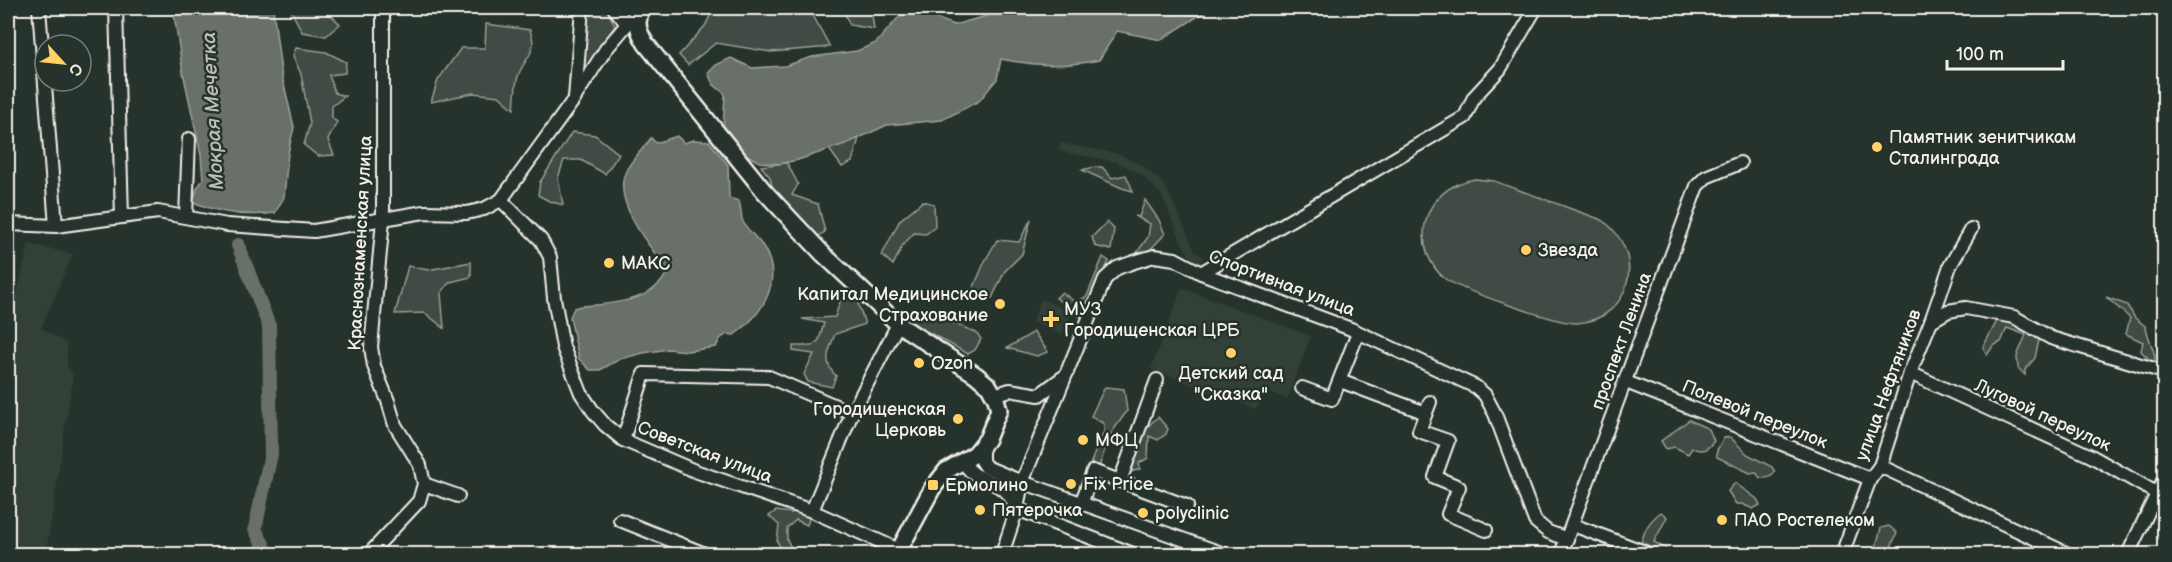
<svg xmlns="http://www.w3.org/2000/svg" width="2172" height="562" font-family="'Balsamiq Sans',sans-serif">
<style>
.built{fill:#333f39}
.green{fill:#414b45;stroke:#9a9e96;stroke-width:1.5}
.water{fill:#676f68;stroke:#9fa39b;stroke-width:1.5}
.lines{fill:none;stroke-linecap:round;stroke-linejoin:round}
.river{stroke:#676f68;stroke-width:14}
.minor-casing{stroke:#f4f1e8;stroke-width:16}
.major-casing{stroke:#f4f1e8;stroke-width:20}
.minor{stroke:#26332d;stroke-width:12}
.major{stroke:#26332d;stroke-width:15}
.poi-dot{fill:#ffd166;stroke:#26332d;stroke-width:2}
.labels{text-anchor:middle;stroke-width:5;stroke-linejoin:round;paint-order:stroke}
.poi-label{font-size:18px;fill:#f4f1e8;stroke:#26332d;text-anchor:start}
.street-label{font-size:18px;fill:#f4f1e8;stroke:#26332d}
.water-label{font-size:20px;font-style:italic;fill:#bcbdb5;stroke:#26332d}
</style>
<rect width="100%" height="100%" fill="#26332d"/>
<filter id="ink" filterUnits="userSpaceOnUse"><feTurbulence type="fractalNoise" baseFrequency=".0167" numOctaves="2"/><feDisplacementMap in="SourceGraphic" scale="12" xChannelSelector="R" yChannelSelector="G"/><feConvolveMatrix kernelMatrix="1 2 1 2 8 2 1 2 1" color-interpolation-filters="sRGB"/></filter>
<g filter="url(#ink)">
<!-- built -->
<g class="built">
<polygon points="1060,143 1119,154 1145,167 1166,187 1195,251 1203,258 1199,264 1190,257 1181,241 1161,194 1141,174 1117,162 1059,151"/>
<polygon points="29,244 73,254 41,328 67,343 67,366 73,376 46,554 8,554 8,313 12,314"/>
<polygon points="1182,288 1311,336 1287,399 1264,390 1256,409 1151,369"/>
<polygon points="1041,299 1072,312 1062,335 1032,322"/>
</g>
<!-- green -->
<g class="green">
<polygon points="290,8 324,8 340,24 326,36 302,32"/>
<polygon points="585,8 606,8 615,26 581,76"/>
<polygon points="714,8 809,8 830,47 771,52 716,43 688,65 679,55 705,26"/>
<polygon points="842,8 871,8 874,29 850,25"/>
<path d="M486,24L530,30C540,55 521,59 517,80C515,89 515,100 514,109L499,96L473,93L431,102L438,80L461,48H485Z"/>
<polygon points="296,48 326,52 346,62 345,73 329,75 335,93 345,96 332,106 332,118 337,122 328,140 334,155 318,156 304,145 310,123 301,74 293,56"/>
<polygon points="572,132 595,135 619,154 605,174 581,160 564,160 558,178 563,205 549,201 538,195 540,182"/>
<polygon points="859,138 852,162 842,167 829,149"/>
<polygon points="787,163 798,184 792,195 818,204 825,232 817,237 773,191 770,177 761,166"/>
<polygon points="1095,167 1102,167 1112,178 1126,175 1133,191 1122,188 1082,170"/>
<path d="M1475,179L1494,181L1602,220C1646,251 1634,319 1577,323C1560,324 1457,289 1444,278C1429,265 1421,244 1425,224C1430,199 1450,183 1475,179Z"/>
<polygon points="1145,200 1159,220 1165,234 1146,254 1136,254 1148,237 1150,224 1135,216 1139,217"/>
<polygon points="923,201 934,204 935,227 926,234 914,233 903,245 893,265 882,255 900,220"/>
<polygon points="1031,219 1022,254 1005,271 992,298 981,295 973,289 985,261 997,240 1019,242"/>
<polygon points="1107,222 1114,229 1111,250 1095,246 1092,237"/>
<polygon points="1103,257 1109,261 1082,318 1056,298 1062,292 1076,303 1087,296"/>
<polygon points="471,262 471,277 450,282 441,293 444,328 425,313 395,314 408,266 428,270"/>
<path d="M849,286L858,303L865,324L835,334C829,350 822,362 836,376L832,387L808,382L804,374L814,354L793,351V346H812L819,340L824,323L802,319L835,317L842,295Z"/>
<polygon points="2106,297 2127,305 2135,318 2145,326 2155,356 2154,364 2141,351 2143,342 2126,334 2130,318"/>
<polygon points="923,310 977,333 981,339 975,350 968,354 910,322 914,313"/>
<path d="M1997,321C2014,321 2025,329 2039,340L2035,358L2025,370V375L2018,368L2017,356L2026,335L2007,328L2001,342L1993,346L1987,355L1983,347Z"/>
<polygon points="1034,332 1048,352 1037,356 1007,348"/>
<polygon points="1105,387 1124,389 1127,411 1110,435 1099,467 1091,462 1104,431 1104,424 1091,416"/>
<path d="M1158,417L1168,429L1166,434L1158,440L1149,436L1148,458L1139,463L1140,469L1131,472C1130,452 1143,429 1158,417Z"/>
<path d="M1689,420L1709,429L1714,441C1707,450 1703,452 1692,448L1688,454L1675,447L1666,449L1661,441Z"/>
<path d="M1730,437L1747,454L1772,467L1775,472C1771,478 1768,478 1760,478L1756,472L1750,473L1717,457V450L1724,438Z"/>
<polygon points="1735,483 1757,499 1760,505 1753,509 1742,504 1736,504 1728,491"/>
<polygon points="798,510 812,511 807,525 796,520 787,528 787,540 792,549 783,552 777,541 779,525 769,516 776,511 791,513"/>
<path d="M1661,512L1667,517L1654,542L1673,553L1689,554H1660L1641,544C1644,530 1649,521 1661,512Z"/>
<polygon points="1889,526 1897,533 1888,554 1874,554 1881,528"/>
</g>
<!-- water -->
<g class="water">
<path d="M173,8H273L281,72L294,127L288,153L284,197L275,213C248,217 219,213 193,202L197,188L203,180L201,155L183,72Z"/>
<path d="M997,8H1211L1161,40L1117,31L1099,60C1067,67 1034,66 1001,59L997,79L979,101L942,120L887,125L848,143L798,160L778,164L759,162L742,152L723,130L725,94L713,84L708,73L716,65L731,58L752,68L785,66L812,57L857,51L876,43L897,19L912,9L954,25L986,16Z"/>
<path d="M677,136L684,143L693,140L709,141L728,165L729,198L739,201C741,208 741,212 742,219C743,227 760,240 764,248C784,282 762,315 734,335L727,334L720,339L716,347L688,351L668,349L643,353L620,359L600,370H590L579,359L570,317L574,308C582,305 588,306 597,305C624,302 657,298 668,270C651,249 619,210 623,180C626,164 642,151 651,138L656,143Z"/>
</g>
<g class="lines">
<!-- river -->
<polyline class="river" points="238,245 269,326 271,454 255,529 268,554"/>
<defs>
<g id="minor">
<polyline points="39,8 56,226"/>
<polyline points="116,8 122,217"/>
<polyline points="614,8 627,24"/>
<polyline points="575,97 606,49 640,9"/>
<polyline points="501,200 541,240 550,257 554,298 563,347 581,393 593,411 605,425 623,440 695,471 812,511 899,550"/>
<polyline points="186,216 189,139"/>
<polyline points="8,224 56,226 158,212 227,225 314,231 424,212 467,213 484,209 501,200 575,98 582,8"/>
<polyline points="1201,273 1465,117 1474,97 1500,69 1536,8"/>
<polyline points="1931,321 1948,311 1966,308 2014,317 2051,338 2164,372"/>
<polyline points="1910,373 2091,456 2158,494"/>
<polyline points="1340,381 1426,413"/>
<polyline points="1626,382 1870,479"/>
<polyline points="1302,388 1332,399 1358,333"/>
<polyline points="994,395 1010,390 1039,395 1062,378"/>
<polyline points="1430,402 1419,431 1448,441 1435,477 1459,487 1448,514 1486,530"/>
<polyline points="623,440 644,374 769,377 852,413"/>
<polyline points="985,444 982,451 982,461 986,467 1022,482 1224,554"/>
<path d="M970,459L963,460C971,480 992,478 1006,492C1011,496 1014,503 1017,509"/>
<polyline points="1880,466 2068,554"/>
<polyline points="1120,481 1157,380"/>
<polyline points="424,484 458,496"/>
<polyline points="1081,504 1093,471 1187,506"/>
<polyline points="1017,509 1133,554"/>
<polyline points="812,511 852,413 898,324"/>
<polyline points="620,520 705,554"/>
<polyline points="1573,525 1650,554"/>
<polyline points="369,554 419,501 424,484 420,465 395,425 388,401 374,366 371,347 383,220 383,8"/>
<polyline points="1002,554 1017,509 1022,482 1105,279 1117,268 1134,262 1154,256 1175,259 1201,273 1351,329 1476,387 1485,395 1495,414 1535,521 1548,532 1567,539"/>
<polyline points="1561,554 1697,186 1706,177 1740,163"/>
<polyline points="1842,554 1870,479 1880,466 1910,373 1931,321 1950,266 1971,229"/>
<polyline points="2128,554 2164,479"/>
</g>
<path id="major" d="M642,8C635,22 638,31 646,44L764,191L823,254L898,324L976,375L989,386L996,399L999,410L987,439L975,454L946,471L932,489L897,554"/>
</defs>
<!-- minor casing -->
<use href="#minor" class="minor-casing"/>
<!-- major casing -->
<use href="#major" class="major-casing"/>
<!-- minor -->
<use href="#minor" class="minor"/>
<!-- major -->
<use href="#major" class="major"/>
</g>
</g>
<!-- markers -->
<g class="poi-dot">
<circle cx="1877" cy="147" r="6"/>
<circle cx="1526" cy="250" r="6"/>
<circle cx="609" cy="263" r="6"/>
<circle cx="1000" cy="304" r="6"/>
<path d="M1048 310h6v6h6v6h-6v6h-6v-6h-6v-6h6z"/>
<circle cx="1231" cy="353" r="6"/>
<circle cx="919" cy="363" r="6"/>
<circle cx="958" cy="419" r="6"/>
<circle cx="1083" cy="440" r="6"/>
<circle cx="1071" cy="484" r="6"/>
<rect x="927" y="479" width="12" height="12" rx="3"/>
<circle cx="980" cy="510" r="6"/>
<circle cx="1143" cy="513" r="6"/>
<circle cx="1722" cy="520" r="6"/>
</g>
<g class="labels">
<!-- poi labels -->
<g class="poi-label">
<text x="1889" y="143">Памятник зенитчикам<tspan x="1889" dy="21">Сталинграда</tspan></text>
<text x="1538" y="256">Звезда</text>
<text x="621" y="269">МАКС</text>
<text x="988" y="300" text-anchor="end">Капитал Медицинское<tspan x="988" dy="21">Страхование</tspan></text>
<text x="1064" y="315">МУЗ<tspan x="1064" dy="21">Городищенская ЦРБ</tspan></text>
<text x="931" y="369">Ozon</text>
<text x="1231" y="379" text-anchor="middle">Детский сад<tspan x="1231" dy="21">"Сказка"</tspan></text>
<text x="946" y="415" text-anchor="end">Городищенская<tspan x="946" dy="21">Церковь</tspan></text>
<text x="1095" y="446">МФЦ</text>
<text x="1083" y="490">Fix Price</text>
<text x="945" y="491">Ермолино</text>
<text x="992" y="516">Пятерочка</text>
<text x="1155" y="519">polyclinic</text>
<text x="1734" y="526">ПАО Ростелеком</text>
</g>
<!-- street labels -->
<g class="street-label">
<text transform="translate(360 243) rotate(-87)" y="6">Краснознаменская улица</text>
<text transform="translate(1282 283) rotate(21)" y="6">Спортивная улица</text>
<text transform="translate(1621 341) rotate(-70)" y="6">проспект Ленина</text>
<text transform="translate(1888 385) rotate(-70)" y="6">улица Нефтяников</text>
<text transform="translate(1755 414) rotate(22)" y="6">Полевой переулок</text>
<text transform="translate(2043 415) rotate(25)" y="6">Луговой переулок</text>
<text transform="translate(705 452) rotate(21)" y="6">Советская улица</text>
</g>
<!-- water labels -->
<g class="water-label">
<text transform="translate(212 111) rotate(-93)" y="7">Мокрая Мечетка</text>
</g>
</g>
<!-- margin -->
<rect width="2172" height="562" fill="none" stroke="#26332d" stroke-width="30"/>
<rect x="15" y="15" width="2142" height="532" fill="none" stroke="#f4f1e8" stroke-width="2" filter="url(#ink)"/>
<!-- north arrow -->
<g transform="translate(63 63) rotate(117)"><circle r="28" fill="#26332d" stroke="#787f78" stroke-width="1.5"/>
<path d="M0-4.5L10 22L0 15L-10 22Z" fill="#ffd166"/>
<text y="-9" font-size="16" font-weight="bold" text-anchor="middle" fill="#f4f1e8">С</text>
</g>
<!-- scale -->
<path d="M1947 60v9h116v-9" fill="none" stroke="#f4f1e8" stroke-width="3"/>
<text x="1956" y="60" font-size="18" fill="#f4f1e8" stroke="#26332d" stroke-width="4.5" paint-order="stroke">100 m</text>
</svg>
